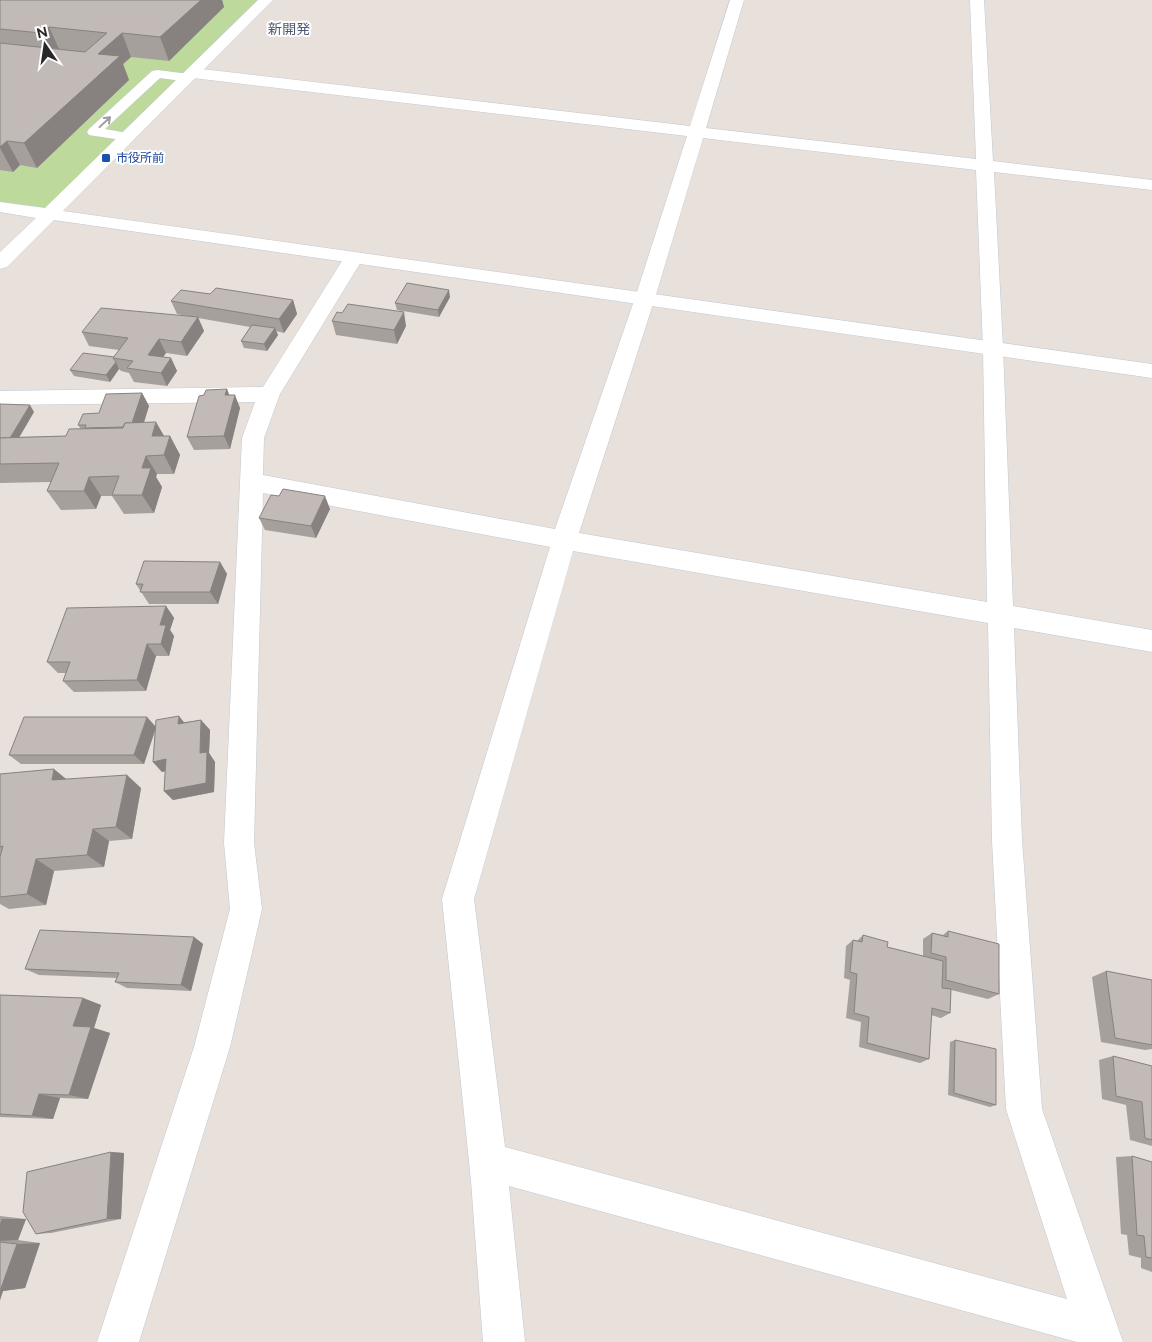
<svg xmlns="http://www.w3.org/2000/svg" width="1152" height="1342" font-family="Raleway,'Noto Sans JP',sans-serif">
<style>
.green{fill:#bdd99c}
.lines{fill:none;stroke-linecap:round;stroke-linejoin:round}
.lane-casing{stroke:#c2c8d0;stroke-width:1}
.street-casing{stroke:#c2c8d0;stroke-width:1}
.secondary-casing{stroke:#c2c8d0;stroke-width:1}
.lane{fill:#fff;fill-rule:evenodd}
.street{fill:#fff;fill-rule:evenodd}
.secondary{fill:#fff;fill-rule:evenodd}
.wall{fill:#a6a09d}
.shaded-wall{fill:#878280}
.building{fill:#c1bab7;stroke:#878280}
.oneway{stroke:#9e9e9e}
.transit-dot{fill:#1a4fb4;stroke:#fff;stroke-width:2}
.labels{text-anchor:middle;stroke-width:4;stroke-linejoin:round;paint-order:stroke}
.far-transit-label{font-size:12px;fill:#164399;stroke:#fff;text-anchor:start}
.far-neighbourhood-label{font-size:14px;fill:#4d5b72;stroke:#fff}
</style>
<rect width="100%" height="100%" fill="#e8e0da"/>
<!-- green -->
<polygon class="green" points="0,0 262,0 50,212 0,205"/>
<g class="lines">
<defs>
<polygon id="lane" points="157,70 189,74 196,78 189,82 160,78 105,129 133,134 135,137 133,140 128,141 89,135 87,132 89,129 152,71"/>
<path id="street" d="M730,0H744L706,128L976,159L970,0H984L993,161L1152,180V190L994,172L1003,348L1013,606L1152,630V652L1014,628L1022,840L1042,1109L1123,1342H1077L509,1186L525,1342H483L471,1181L442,899L550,547L263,493L254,843L262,909L230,1047L139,1342H97L194,1047L230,909L224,843L242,438L255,402L0,405V391L263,387L347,253H361L364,257L280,394L264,438L263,475L555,529L635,298L687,136L193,78L185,73L193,68L690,126ZM703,138L976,170L983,348L987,602L579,533L655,298ZM573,551L988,623L992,840L1006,1109L1067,1299L505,1147L474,899Z"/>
<polygon id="secondary" points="258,0 273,0 63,211 1152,364 1152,378 54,220 7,267 0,269 0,252 36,218 0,212 0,202 45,208"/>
</defs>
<!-- lane casing -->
<use href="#lane" class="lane-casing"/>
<!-- street casing -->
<use href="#street" class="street-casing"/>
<!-- secondary casing -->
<use href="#secondary" class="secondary-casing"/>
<!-- lane -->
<use href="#lane" class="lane"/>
<!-- street -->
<use href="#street" class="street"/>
<!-- secondary -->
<use href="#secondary" class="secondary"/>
</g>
<!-- wall -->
<g class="wall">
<polygon points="0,0 222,0 224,7 169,61 131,57 123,64 129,80 37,168 20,165 13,172 0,170"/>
<polygon points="210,294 293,300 297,314 284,333 276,331 278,335 267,351 244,348 241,341 250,327 198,318 204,331 187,356 166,353 163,357 171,358 177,371 167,386 134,382 129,373 121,371 119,369 110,382 74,376 70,370 114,357 119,350 89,346 82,332 192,317 177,314 171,301"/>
<polygon points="450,297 439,317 397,310 395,303"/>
<polygon points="332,321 406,326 397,344 336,335"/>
<polygon points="227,389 229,395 240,408 230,449 194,450 187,437 204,395"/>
<polygon points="142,393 149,406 144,423 164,436 170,436 180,455 174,474 157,474 156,477 162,487 154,513 124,514 112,496 101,496 96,509 61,510 47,491 51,482 0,483 0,464 34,412 19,437 66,436 81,429 78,425 99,413"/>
<polygon points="330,509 316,538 265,530 259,518"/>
<polygon points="220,562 227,574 218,604 149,604 136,584"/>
<polygon points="166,606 174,618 170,630 174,636 169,656 156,656 146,691 74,692 63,681 66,673 58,673 47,662"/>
<polygon points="201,720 210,730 209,753 215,762 214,792 173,800 164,791 165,771 162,772 153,762 155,731 144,764 21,764 9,755 155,726"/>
<polygon points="0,774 66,779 141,788 132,839 109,841 104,867 54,871 46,905 9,909 0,904"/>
<polygon points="948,931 999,994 988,999 951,990 950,1013 941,1018 931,1015 929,1059 920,1063 859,1047 861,1022 846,1018 850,980 844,978 846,946 853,940 857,941 863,935 887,947 923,956 923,939 932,933 943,935"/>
<polygon points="194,937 203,944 191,991 127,988 115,982 117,978 39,975 25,969"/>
<polygon points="1106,971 1152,980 1152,1049 1145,1050 1101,1042 1092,977"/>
<polygon points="0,995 83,998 101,1005 94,1028 110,1033 88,1099 60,1098 53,1119 0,1117"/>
<polygon points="955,1040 996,1105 990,1107 948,1095 950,1042"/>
<polygon points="1113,1056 1152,1066 1152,1146 1130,1140 1126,1105 1102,1099 1099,1060"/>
<polygon points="111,1152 124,1153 121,1219 51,1233 36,1234"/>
<polygon points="1132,1156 1152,1162 1152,1272 1141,1268 1141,1258 1129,1255 1127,1235 1121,1234 1116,1157"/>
<polygon points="0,1216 26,1219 18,1240 40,1243 25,1288 3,1291 0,1300"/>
</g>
<!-- shaded-wall -->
<g class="shaded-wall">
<polygon points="201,0 222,0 224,7 169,61 160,37"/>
<polygon points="49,27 60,51 52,57 41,33"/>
<polygon points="122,33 131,57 123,64 129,80 37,168 24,143 98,54"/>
<polygon points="7,141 20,165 13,172 0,148 0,147"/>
<polygon points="449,290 450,297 439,317 438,310"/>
<polygon points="293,300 297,314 284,333 279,319"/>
<polygon points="404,312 406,326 397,344 394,330"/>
<polygon points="198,317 204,331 187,356 181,342"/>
<polygon points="275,328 278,335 267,351 264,344"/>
<polygon points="159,339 166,353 155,368 148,355"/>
<polygon points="171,358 177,371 167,386 161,373"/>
<polygon points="116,362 119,369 110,382 106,375"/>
<polygon points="227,389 232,403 225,395"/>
<polygon points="142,393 149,406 138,440 130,427"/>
<polygon points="235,395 240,408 230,449 224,436"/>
<polygon points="30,405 34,412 13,448 8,441"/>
<polygon points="156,422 167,441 152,436"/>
<polygon points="170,436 180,455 174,474 164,455"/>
<polygon points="146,456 157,474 156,477 162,487 154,513 142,495 142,468"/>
<polygon points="89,477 101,496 96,509 84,491"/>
<polygon points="325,496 330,509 316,538 311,526"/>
<polygon points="220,562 227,574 218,604 210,592"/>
<polygon points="166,606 174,618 170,630 174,636 169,656 161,644 160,625"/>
<polygon points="147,644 156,656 146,691 137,680"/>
<polygon points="179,716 187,726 178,724"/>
<polygon points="147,717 156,727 144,764 134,755"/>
<polygon points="201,720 210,730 209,753 215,762 214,792 173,800 164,791 200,753"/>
<polygon points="166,759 175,769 162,772 153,762"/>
<polygon points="54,769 71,783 52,780"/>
<polygon points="127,775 141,788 132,839 116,827"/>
<polygon points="93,829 109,841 104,867 87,855"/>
<polygon points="36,859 54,871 46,905 27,894"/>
<polygon points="194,937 203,944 191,991 181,985"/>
<polygon points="83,998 101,1005 94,1028 110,1033 88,1099 69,1095 73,1026"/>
<polygon points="39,1094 60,1098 53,1119 32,1116"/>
<polygon points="111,1152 124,1153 121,1219 107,1219"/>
<polygon points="2,1219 26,1219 18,1240 0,1241 0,1224"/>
<polygon points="40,1243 25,1288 3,1291 0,1300 0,1286 17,1244"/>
</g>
<!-- building -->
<g class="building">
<polygon points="0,0 201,0 160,37 122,33 98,54 120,56 24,143 7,141 0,147 0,43 85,52 107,33 49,27 41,33 0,29"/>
<polygon points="407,283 449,290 438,310 395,303"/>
<polygon points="216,288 293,300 279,319 171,301 181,290 210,294"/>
<polygon points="348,304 404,312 394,330 332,321 337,312 342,313"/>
<polygon points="101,308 198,317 181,342 159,339 148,355 171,358 161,373 127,368 133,361 113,358 128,338 82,332"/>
<polygon points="252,325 275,328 264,344 241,341"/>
<polygon points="83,353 114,357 113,358 116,362 106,375 70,370"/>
<polygon points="227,389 225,395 235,395 224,436 187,437 199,396 204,395 206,390"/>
<polygon points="142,393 132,423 125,423 123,427 85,428 86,425 78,425 83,414 99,413 106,394"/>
<polygon points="0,404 30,405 10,438 0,438"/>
<polygon points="156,422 152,436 170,436 164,455 146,456 142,468 151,468 142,495 112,495 119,476 89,477 84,491 47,491 59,463 0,464 0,438 66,436 69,429 123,428 125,423"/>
<polygon points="283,489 325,496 311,526 259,518 271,495 279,496"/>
<polygon points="144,561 220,562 210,592 140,592 143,584 136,584"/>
<polygon points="166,606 160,625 166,625 161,644 147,644 137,680 63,681 70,662 47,662 67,608"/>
<polygon points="179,716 178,724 201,720 200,753 207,752 206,783 164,791 166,759 153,762 156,720"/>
<polygon points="24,717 147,717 134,755 9,755"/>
<polygon points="54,769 52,780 127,775 116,827 93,829 87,855 36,859 27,894 0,897 0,857 3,846 0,847 0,774"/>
<polygon points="40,930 194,937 181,985 115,982 119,973 25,969"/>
<polygon points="948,931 999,944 999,994 946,980 946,957 931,953 932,933 948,937"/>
<polygon points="863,935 888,942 887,947 943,961 942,988 951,989 950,1013 932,1008 929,1059 867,1043 869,1017 854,1013 857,974 850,972 853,940 862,942"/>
<polygon points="1106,971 1152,980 1152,1045 1115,1038"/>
<polygon points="0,995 83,998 73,1026 91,1027 69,1095 39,1094 32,1116 0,1114"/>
<polygon points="955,1040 996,1049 996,1105 954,1093"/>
<polygon points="1113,1056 1152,1066 1152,1140 1145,1138 1142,1102 1116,1096"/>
<polygon points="111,1152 107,1219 36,1234 23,1212 27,1172"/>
<polygon points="1132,1156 1152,1162 1152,1258 1146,1257 1144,1236 1137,1235"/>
<polygon points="0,1242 17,1244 0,1291"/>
</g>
<!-- one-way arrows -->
<defs><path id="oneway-shaft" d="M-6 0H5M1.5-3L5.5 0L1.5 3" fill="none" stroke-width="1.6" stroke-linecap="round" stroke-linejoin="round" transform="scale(1.25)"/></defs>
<use class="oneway" href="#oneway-shaft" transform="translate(105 122) rotate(-43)"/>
<!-- markers -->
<rect class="transit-dot" x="101" y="153" width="10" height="10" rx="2.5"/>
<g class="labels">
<!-- far-transit labels -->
<g class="far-transit-label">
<text x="116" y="162">市役所前</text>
</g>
<!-- far-neighbourhood labels -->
<g class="far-neighbourhood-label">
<text x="289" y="34">新開発</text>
</g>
</g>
<!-- north arrow -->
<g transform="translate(45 45) rotate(347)" stroke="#ffffff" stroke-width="4" paint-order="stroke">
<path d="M0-4L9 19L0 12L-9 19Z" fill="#272727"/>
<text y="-8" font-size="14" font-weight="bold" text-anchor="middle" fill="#272727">N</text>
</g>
</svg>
